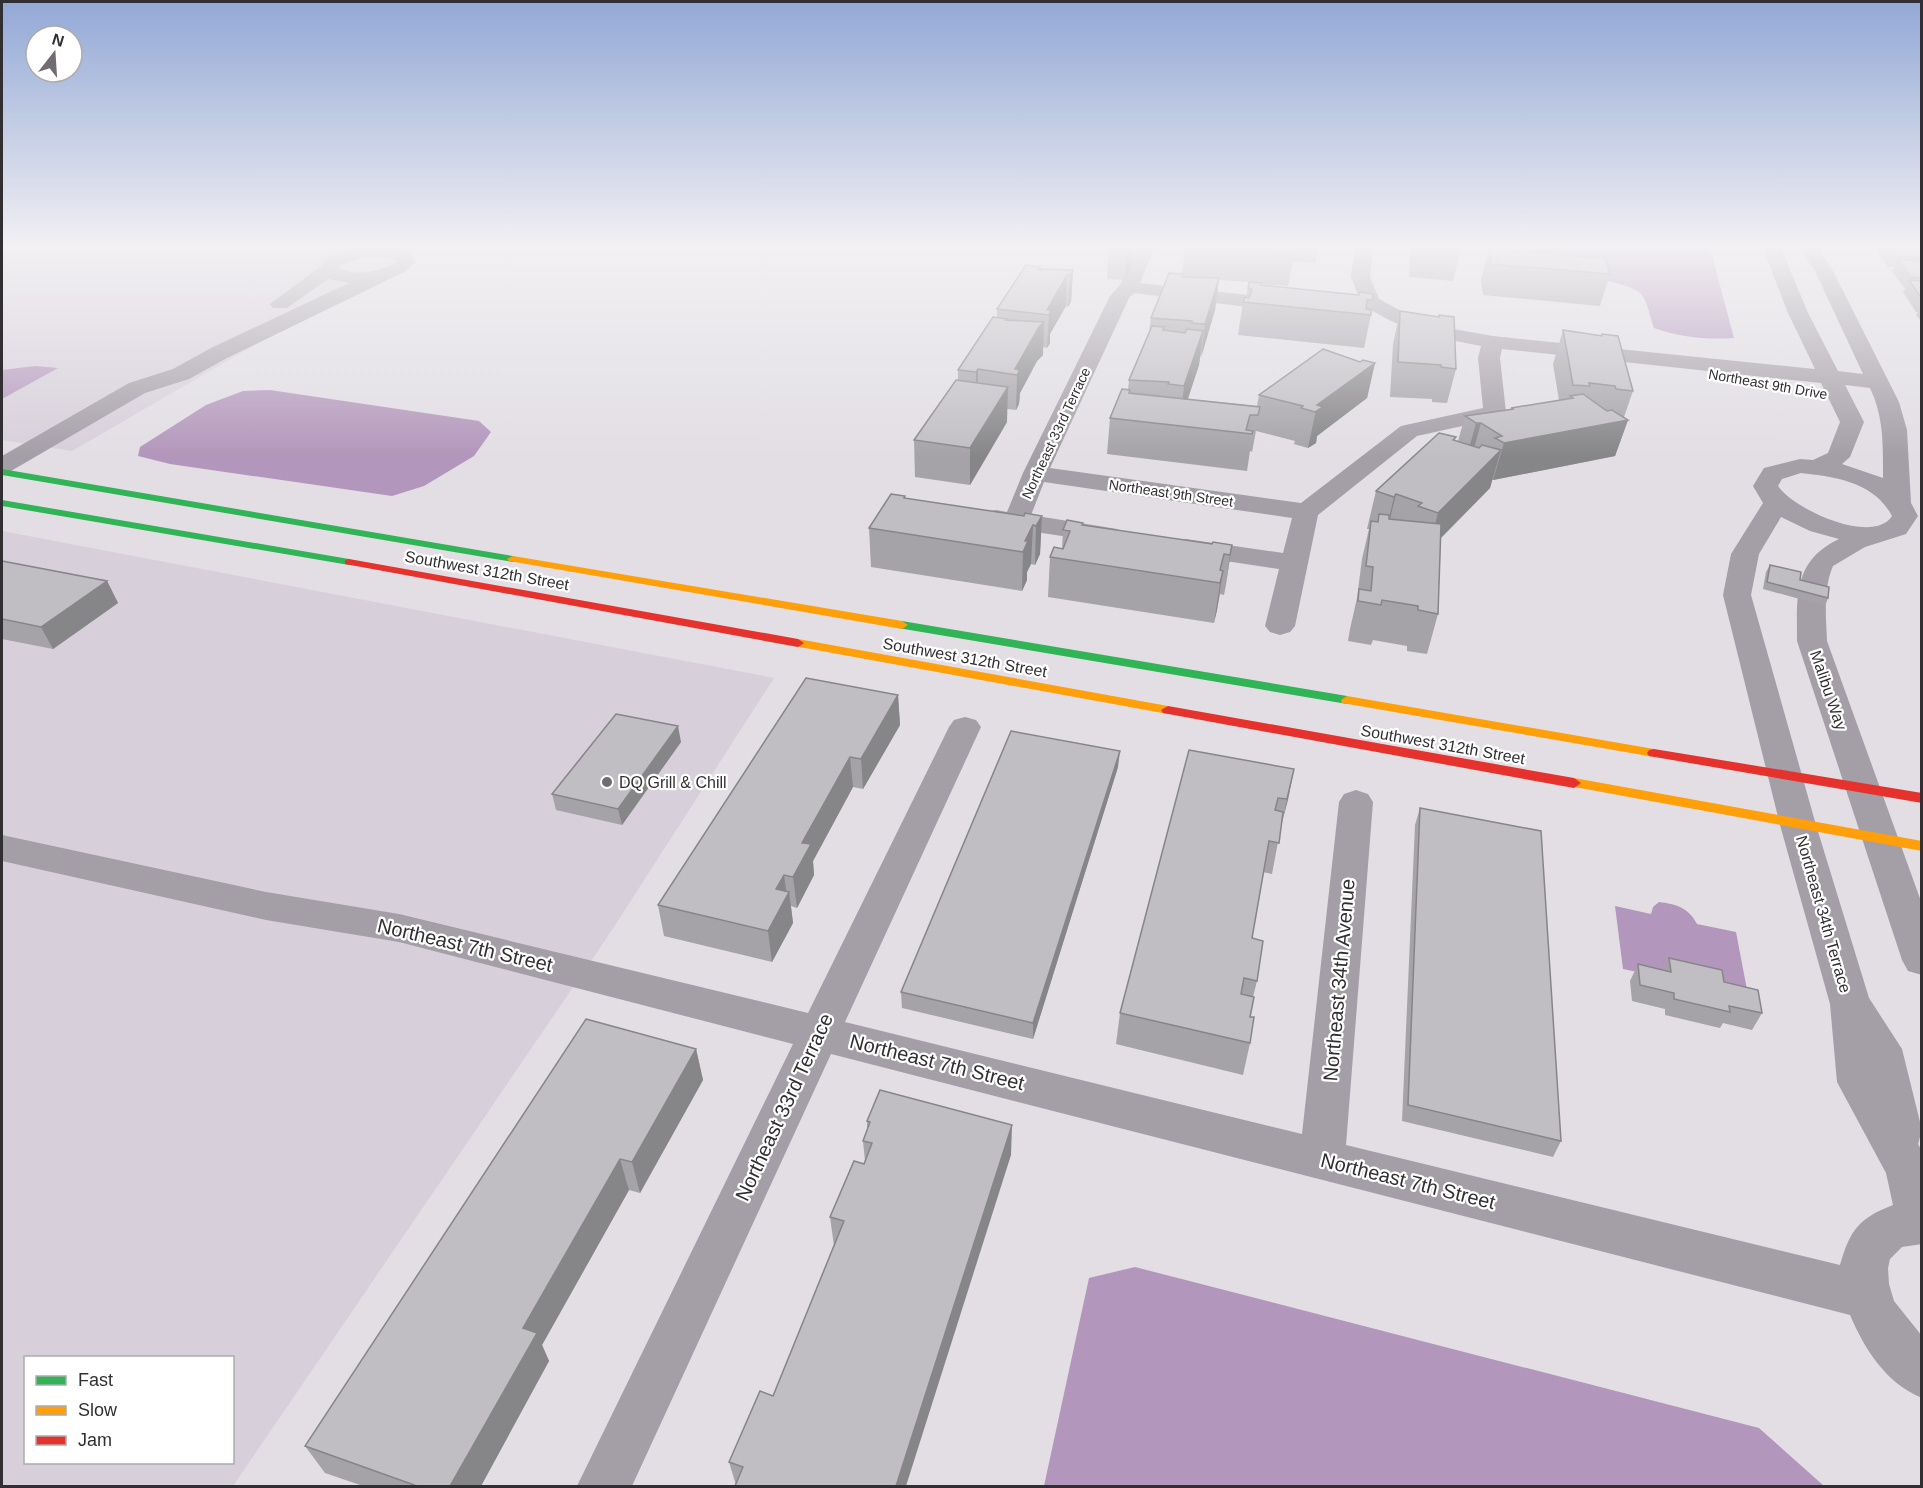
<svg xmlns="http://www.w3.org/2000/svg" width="1923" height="1488" font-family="Helvetica,sans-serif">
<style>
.built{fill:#d7cfda;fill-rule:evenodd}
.water{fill:#b296bb}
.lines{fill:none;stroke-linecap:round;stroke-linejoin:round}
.street{fill:#a49ea6;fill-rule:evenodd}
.fast{fill:#30b455;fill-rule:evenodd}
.slow{fill:#ff9f0a;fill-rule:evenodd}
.jam{fill:#e5322d;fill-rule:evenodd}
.wall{fill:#a5a3a7}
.shaded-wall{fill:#868588}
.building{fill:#c0bec2;stroke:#868588;stroke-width:1.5}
.poi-dot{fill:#706c71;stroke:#fff;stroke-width:2}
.labels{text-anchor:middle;stroke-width:4.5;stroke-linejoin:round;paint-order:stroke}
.far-street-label{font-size:14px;fill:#322f33;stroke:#fff}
.street-label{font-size:16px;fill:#322f33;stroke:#fff}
.poi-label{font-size:16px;fill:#322f33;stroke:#fff;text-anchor:start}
.near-street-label{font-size:20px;fill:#322f33;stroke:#fff}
</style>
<rect width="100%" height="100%" fill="#e2dee4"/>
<!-- built -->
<g class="built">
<polygon points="422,248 72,451 2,440 2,249"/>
<path d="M2,531L774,678L610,933L233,1486H2ZM26,1358H232V1462H26Z"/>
</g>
<!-- water -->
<g class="water">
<path d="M1710,248L1734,338C1707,340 1679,337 1654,328C1650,318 1648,302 1641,294C1627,278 1522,267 1496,263L1495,249Z"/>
<polygon points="35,366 58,368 2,399 2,370"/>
<polygon points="270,390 479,421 491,432 474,456 424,486 392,496 170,464 138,456 140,447 206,405 243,391"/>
<path d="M1659,902C1676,904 1689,908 1697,924L1736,932L1748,995L1623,969L1615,906L1651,914L1653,907Z"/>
<polygon points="1135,1267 1759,1428 1824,1486 1044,1486 1089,1278"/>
</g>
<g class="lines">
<!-- street -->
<g class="street">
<path d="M355,248H399L411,252L415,262L406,271L227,358L189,379L145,393L11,471L2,473V456L129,383L173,369L211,348L349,283L328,279L287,308H273L270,304L321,266L327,257ZM364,257H390L397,261C382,272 355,277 338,268L341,265Z"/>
<path d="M1136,248H1154L1140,283C1213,291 1285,302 1359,298L1351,277L1355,248H1373L1370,277L1379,299L1405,313L1442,327L1493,336L1815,369L1788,313L1763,248H1781L1808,313L1838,371L1863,374L1815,271L1800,248H1818L1833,271L1899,402L1907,430L1911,503L1918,516L1906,534L1865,547L1833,566C1823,589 1826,617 1827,641L1922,904V975L1908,971L1902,960L1797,641C1797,596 1793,561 1839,539L1810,531L1781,517L1759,554L1751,595L1816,825L1869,998L1902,1049L1922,1130L1918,1144L1922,1151V1244L1902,1247L1890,1259L1888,1268L1889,1284L1894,1301L1922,1336V1398C1886,1383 1865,1350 1850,1315L831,1054L632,1486H577L793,1044L399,942L266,920L2,861V835L266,892L399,914L808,1013L949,727L954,720L965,717L976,720L981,727L845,1022L1302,1134L1339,802L1344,794L1356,790L1368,794L1373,802L1346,1145L1840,1265C1850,1230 1859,1218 1893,1205L1886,1173L1837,1082L1830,1004L1780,825L1723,595L1731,554L1763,503L1753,486L1764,468L1800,459L1813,460L1828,453L1840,422L1821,383L1502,349L1500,358L1506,412L1503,417L1417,436L1318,515L1295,626L1290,632L1280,635L1270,632L1265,626L1279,569L1186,555L1176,553L1172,547L1176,541L1186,539L1283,553L1292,518L1044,482L1031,515L1117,529L1121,535L1117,541L1108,543L996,526L987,524L983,518L987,512L996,510L1007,512L1023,473L1110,296L1120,285ZM1134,293L1273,310L1314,312L1369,309L1391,321L1430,336L1481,346L1478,358L1483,408L1401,426L1301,503L1050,468L1129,298ZM1845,385L1870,388C1884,417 1883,446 1883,478L1842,464L1850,457L1864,422ZM1801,473C1836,477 1874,482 1892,516C1873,546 1793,509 1778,486L1782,479Z"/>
</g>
<!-- fast -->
<g class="fast">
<polygon points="2,469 513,556 519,559 513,562 2,475"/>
<polygon points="2,500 349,559 355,562 349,565 2,506"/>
<polygon points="902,621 1347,696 1353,700 1347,704 898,628 896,625"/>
</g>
<!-- slow -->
<g class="slow">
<polygon points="513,556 902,621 908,625 902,629 509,561 507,559"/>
<polygon points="798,639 1168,706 1175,710 1168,714 794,646 792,643 794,640"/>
<polygon points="1347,696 1654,749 1661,753 1654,757 1342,703 1341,700"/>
<polygon points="1574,778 1922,841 1922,851 1569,786 1567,783 1569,780"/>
</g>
<!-- jam -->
<g class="jam">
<polygon points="349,559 798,639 804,643 798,647 345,564 345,560"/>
<polygon points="1168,706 1574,778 1581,783 1574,788 1163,713 1161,710"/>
<polygon points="1654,749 1922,793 1922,803 1649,756 1647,753 1649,750"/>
</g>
</g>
<!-- wall -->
<g class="wall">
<polygon points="1109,248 1133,248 1131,267 1125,280 1107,279"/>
<polygon points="1185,248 1318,248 1316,263 1293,261 1288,286 1261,284 1261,285 1373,300 1371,310 1371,315 1364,348 1238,335 1243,302 1246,298 1249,282 1219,280 1215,310 1200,358 1199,365 1188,399 1257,406 1259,395 1360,362 1375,363 1367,398 1317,436 1316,443 1308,448 1294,444 1295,441 1256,431 1252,452 1250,451 1247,471 1107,454 1110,418 1128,390 1129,380 1149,331 1151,318 1182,274"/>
<polygon points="1410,248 1461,248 1453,281 1409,277"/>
<polygon points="1878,248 1922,248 1922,322 1916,315 1918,312 1916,312 1903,292 1905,289 1892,271 1894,267 1888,267 1877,251"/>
<polygon points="1489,249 1610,274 1600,306 1483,295 1481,280"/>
<polygon points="1040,269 1073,270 1071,302 1068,307 1066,306 1050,334 1050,343 1047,348 1043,347 1043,355 1037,361 1020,393 1019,404 1016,410 1007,409 1007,422 970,485 915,477 914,440 958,380 958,370 997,317 997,309"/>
<polygon points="1400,311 1438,317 1439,315 1456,369 1447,403 1432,402 1432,399 1390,397 1393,344"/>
<polygon points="1563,330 1601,336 1602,334 1633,391 1624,417 1628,420 1615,456 1493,480 1492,480 1490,488 1441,538 1438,614 1427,654 1407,651 1407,646 1373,640 1371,645 1348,641 1350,629 1357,598 1362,559 1369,529 1367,529 1376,491 1456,437 1455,440 1458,441 1465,416 1511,410 1511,408 1559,400 1553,364"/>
<polygon points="905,496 905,498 1024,516 1042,516 1040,554 1035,565 1031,564 1027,572 1027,580 1022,591 871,567 869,528"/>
<polygon points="1083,525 1212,544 1232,545 1224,595 1220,594 1217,610 1214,623 1048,597 1050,557 1062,549 1063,530"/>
<polygon points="2,561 107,581 118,603 53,649 2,639"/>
<polygon points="1770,565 1800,580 1828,598 1825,606 1763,589 1766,572"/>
<polygon points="898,695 900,725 863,789 853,787 813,861 814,875 797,908 791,906 793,923 772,962 664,936 658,905"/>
<polygon points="681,742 622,825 556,810 552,794"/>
<polygon points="1118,767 1033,1039 902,1008 901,992"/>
<polygon points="1294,769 1281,826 1272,874 1263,872 1252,938 1257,981 1253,997 1250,1017 1250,1043 1243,1075 1116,1044 1120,1013"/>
<polygon points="1420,808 1561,1141 1553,1157 1402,1121 1415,825"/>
<polygon points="1669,958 1724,982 1762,1013 1752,1030 1723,1023 1720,1028 1665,1015 1665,1009 1632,1001 1630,981 1638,964 1663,970"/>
<polygon points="696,1049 703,1080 640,1193 629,1190 542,1345 549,1361 481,1486 363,1486 325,1473 305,1446"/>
<polygon points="867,1121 1011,1155 736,1485 729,1462 773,1396 834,1246 830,1217 865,1161 863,1141 867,1129"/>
</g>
<!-- shaded-wall -->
<g class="shaded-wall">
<polygon points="1128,248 1133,248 1131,267 1125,280"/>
<polygon points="1073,270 1071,302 1068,307 1070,275"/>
<polygon points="1067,275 1066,306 1050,334 1050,343 1047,348 1049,315 1047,310"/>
<polygon points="1219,278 1215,310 1201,358 1205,324"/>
<polygon points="1044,322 1043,355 1037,361 1020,393 1019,404 1016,410 1017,375 1015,369 1039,327"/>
<polygon points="1203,331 1199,365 1180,422 1184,386"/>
<polygon points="1375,363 1367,398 1317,436 1316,443 1308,448 1317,405"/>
<polygon points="978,369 978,403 976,407 976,372"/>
<polygon points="1008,387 1007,422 970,485 970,448"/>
<polygon points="1628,420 1615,456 1493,480 1504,443"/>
<polygon points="1476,423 1481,423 1471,459 1466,460"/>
<polygon points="1501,450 1490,488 1428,551 1438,513"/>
<polygon points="1396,494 1387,532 1385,535 1394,497"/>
<polygon points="1042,516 1040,554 1035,565 1036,526"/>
<polygon points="1033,525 1031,564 1027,572 1027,580 1022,591 1023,552 1025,541"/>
<polygon points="1232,545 1226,584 1224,595 1230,555"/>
<polygon points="1223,571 1217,610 1214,623 1220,583"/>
<polygon points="107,581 118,603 53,649 41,627"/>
<polygon points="898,695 900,725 863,789 861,759"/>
<polygon points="678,726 681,742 622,825 618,809"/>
<polygon points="1120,751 1118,767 1033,1039 1033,1023"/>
<polygon points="850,757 853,787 813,861 814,875 797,908 793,877 802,843"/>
<polygon points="1294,769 1288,800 1280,830 1287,799"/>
<polygon points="784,875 787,896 789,892 793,923 772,962 768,931 776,889"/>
<polygon points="696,1049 703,1080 640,1193 632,1162"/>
<polygon points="1012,1125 1011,1155 906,1486 896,1486"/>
<polygon points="620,1159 629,1190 542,1345 549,1361 481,1486 450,1486 523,1328"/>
</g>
<!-- building -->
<g class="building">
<polygon points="1222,248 1294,248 1293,255"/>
<polygon points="1440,248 1461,248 1461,250"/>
<polygon points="1889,248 1922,248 1922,258 1893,255"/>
<polygon points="1489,249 1605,258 1610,274 1491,264"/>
<polygon points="1898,259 1922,261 1922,278 1910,277"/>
<polygon points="1026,265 1040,267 1039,269 1073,270 1070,275 1067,275 1047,310 1051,310 1049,315 997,309"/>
<polygon points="1169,273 1183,274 1182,277 1219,278 1205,324 1192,323 1192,321 1151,318"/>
<polygon points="1909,280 1922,281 1922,299"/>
<polygon points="1249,282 1261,283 1261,285 1359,295 1360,292 1373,294 1373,300 1367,300 1366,309 1371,310 1371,315 1243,302 1245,297 1249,298 1252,289 1248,288"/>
<polygon points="1400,311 1439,317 1439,315 1454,317 1456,369 1441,367 1441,365 1398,362"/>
<polygon points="993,317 1007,319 1006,320 1044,322 1039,327 1015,369 1020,370 1017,375 978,369 976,372 958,370"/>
<polygon points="1152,326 1164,327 1163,330 1185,333 1187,329 1203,331 1184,386 1168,384 1169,382 1129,380"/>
<polygon points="1563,330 1602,336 1602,334 1618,336 1633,391 1616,389 1615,386 1589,383 1590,386 1573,385"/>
<polygon points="1323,349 1360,362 1363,360 1375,363 1317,405 1323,407 1315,412 1301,408 1303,406 1259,395"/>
<polygon points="956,380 1008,387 970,448 914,440"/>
<polygon points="1122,389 1130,390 1129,393 1260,407 1258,415 1250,415 1246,430 1253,431 1252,434 1110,418"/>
<polygon points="1583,394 1607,411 1612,410 1628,420 1504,443 1495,438 1502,436 1481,423 1476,423 1465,416 1514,409 1511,408 1573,398 1570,396"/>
<polygon points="1439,433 1456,437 1453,440 1479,448 1482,445 1501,450 1438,513 1418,506 1422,503 1396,494 1394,497 1376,491"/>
<polygon points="891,494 905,496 904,498 1024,516 1025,513 1042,516 1036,526 1033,525 1025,541 1028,541 1023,552 869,528"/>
<polygon points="1379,514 1389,515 1389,519 1441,524 1438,614 1418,610 1418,606 1382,600 1381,605 1358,601 1359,589 1371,591 1373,567 1366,566 1371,521 1378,522"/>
<polygon points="1067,520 1083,523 1082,525 1212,544 1213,542 1232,545 1230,555 1224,554 1220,570 1223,571 1220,583 1050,557 1054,547 1063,549 1070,531 1063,530"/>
<polygon points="2,561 107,581 41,627 2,619"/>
<polygon points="1770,565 1801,572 1800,580 1829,587 1828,598 1767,582"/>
<polygon points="806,678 898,695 861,759 850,757 802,843 811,844 793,877 784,875 776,889 789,892 768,931 658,905"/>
<polygon points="616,714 678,726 618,809 552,794"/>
<polygon points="1011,731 1120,751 1033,1023 901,992"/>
<polygon points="1189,750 1294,769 1287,799 1278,798 1275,810 1283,812 1279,843 1269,841 1252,938 1263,941 1257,981 1244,978 1241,994 1254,997 1250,1017 1254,1017 1250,1043 1120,1013"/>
<polygon points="1420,808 1541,831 1561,1141 1408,1105"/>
<polygon points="1669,958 1722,970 1724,982 1758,990 1762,1013 1729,1006 1730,1012 1674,999 1674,993 1640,985 1638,964 1671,972"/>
<polygon points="586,1019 696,1049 632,1162 620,1159 523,1328 537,1333 450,1486 417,1486 305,1446"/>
<polygon points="880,1090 1012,1125 896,1486 735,1486 743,1467 729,1462 760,1391 773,1396 844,1221 830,1217 854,1161 864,1164 872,1143 863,1141 870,1122 867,1121"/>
</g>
<!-- sky -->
<linearGradient id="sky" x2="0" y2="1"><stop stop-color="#92a8d6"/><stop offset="0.54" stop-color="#f2f0f3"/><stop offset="1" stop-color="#f2f0f3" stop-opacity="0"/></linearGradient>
<rect width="1923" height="457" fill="url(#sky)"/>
<!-- markers -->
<circle class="poi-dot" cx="607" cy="782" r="6"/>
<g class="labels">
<!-- far-street labels -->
<g class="far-street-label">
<text transform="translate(1768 384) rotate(10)" y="5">Northeast 9th Drive</text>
<text transform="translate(1056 433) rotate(-65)" y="5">Northeast 33rd Terrace</text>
<text transform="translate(1171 493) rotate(8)" y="5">Northeast 9th Street</text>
</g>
<!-- street labels -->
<g class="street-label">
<text transform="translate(487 570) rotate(10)" y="6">Southwest 312th Street</text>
<text transform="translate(965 657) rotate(10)" y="6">Southwest 312th Street</text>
<text transform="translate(1829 690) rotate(71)" y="6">Malibu Way</text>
<text transform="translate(1443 744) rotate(10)" y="6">Southwest 312th Street</text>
<text transform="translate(1824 914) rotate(74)" y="6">Northeast 34th Terrace</text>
</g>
<!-- poi labels -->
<g class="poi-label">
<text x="619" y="788">DQ Grill &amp; Chill</text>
</g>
<!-- near-street labels -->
<g class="near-street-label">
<text transform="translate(465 945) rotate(13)" y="7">Northeast 7th Street</text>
<text transform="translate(1339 980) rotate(-85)" y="7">Northeast 34th Avenue</text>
<text transform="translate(937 1062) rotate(14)" y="7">Northeast 7th Street</text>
<text transform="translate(784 1107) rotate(-65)" y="7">Northeast 33rd Terrace</text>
<text transform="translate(1408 1181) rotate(14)" y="7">Northeast 7th Street</text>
</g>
</g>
<!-- border -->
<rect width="1923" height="1488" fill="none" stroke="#322f33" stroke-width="6"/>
<!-- legend -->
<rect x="24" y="1356" width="210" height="108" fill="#ffffff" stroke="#adacad" stroke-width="1.5"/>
<rect x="36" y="1376" width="30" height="9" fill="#30b455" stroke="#adacad" stroke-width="1.5"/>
<text x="78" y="1386" font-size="18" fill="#322f33">Fast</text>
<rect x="36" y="1406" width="30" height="9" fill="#ff9f0a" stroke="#adacad" stroke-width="1.5"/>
<text x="78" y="1416" font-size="18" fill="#322f33">Slow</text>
<rect x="36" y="1436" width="30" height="9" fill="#e5322d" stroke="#adacad" stroke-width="1.5"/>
<text x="78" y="1446" font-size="18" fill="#322f33">Jam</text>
<!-- north arrow -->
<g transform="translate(54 54) rotate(17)"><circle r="28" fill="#ffffff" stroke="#adacad" stroke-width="1.5"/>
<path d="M0-4.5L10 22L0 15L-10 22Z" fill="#706c71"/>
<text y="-9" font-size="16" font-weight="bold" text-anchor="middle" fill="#322f33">N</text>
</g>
</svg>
